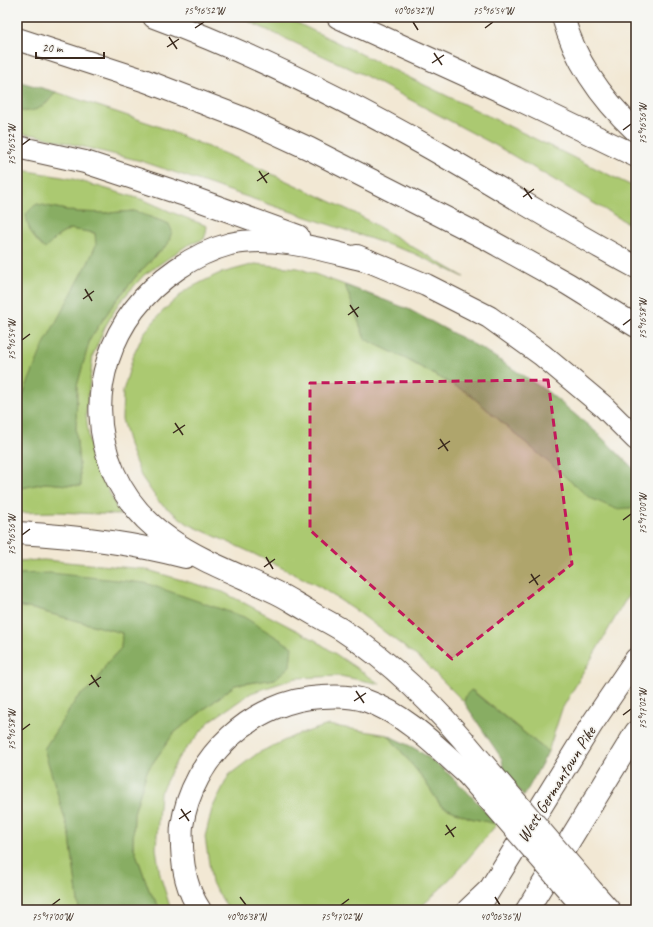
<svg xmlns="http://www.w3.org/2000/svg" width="653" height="927" font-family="Caveat,sans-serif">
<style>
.green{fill:#abc971;stroke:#737a48}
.forest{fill:#88ad63;stroke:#626c40}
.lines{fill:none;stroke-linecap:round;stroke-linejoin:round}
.major-casing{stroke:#564639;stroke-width:24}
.highway-casing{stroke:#564639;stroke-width:24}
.major{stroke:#fff;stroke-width:22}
.highway{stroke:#fff;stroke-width:22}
.highway-bridge-casing{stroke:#564639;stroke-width:24;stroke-linecap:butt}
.highway-bridge{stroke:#fff;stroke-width:22}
.marked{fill:#c2185b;fill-opacity:0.2;stroke:#c2185b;stroke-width:3;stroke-dasharray:8 5;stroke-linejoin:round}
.ticks{fill:none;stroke:#3b2a1e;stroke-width:1.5}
.labels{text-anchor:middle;stroke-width:3.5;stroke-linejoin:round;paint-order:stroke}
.street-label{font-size:17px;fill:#3b2a1e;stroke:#f6f6f2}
.neatline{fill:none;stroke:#3b2a1e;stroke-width:1.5}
.ticks-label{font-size:10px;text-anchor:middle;fill:#3b2a1e}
</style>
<rect width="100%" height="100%" fill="#f6f6f2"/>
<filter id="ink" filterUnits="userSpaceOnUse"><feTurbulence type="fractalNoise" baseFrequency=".025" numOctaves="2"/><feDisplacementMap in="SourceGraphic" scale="8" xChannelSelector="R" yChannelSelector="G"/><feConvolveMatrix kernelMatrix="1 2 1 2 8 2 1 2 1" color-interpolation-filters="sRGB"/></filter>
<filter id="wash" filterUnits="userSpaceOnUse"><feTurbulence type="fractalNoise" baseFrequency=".012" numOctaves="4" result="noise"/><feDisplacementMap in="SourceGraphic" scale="16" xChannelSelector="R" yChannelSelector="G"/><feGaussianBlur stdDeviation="0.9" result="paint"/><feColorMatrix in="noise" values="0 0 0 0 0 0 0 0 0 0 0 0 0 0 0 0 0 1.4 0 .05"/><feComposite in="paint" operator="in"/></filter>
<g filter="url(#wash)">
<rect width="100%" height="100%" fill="#f2e8d4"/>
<!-- green -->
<g class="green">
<polygon points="239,17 285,17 636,188 636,228 495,145 362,74"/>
<polygon points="56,92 155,125 259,168 355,213 464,277 413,253 141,161 35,135 17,133 17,111 46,104"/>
<polygon points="17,169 73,179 144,200 171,212 207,226 206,233 204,239 186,246 144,275 119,303 105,327 93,355 86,413 89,440 106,485 120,515 57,512 17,513 17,489 45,483 81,486 76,432 77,386 90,339 112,306 137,275 157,254 168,244 169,224 134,211 108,213 76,212 37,204 45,249 58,236 70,229 95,233 97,245 22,397 17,403"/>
<polygon points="255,264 298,268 345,285 365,339 404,358 468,393 590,498 630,508 636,506 636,582 562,709 548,752 472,690 466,695 464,702 423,661 358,612 320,587 250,552 188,524 159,502 141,476 130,448 122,419 123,391 134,354 144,333 162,312 186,290 218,274"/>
<polygon points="44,560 144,569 223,592 315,640 380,684 340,676 296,678 251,693 210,721 178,758 160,793 156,848 160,875 171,910 161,910 149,890 133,845 134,813 147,771 174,733 235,685 275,679 17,574 17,561"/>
<polygon points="17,606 33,609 122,633 121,648 107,663 96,683 77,698 45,749 70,836 79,910 17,910"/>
<path d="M328,725L388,735L422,777L441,806L470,818L497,824C472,854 447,885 417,910H230L224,902L212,883L205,837L212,809L229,775L258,753L294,736Z"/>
</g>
<!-- forest -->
<g class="forest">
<path d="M17,81L56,92C44,107 37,113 17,111Z"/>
<path d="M37,204L76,212L108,213L134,211L169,224L172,231L168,244L157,254L137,275L112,306L90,339L77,386L76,432L81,486L45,483L17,489V403L22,397L44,344L88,263L96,245L95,233L70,229L58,236L45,249C33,239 28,229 26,214L34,206Z"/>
<polygon points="345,285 408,309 484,350 548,392 596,432 636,471 636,506 630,508 616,509 590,498 468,393 404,358 365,339"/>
<polygon points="50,573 145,583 244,617 292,647 290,666 275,679 235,685 174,733 147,771 134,813 133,845 149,890 161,910 79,910 70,836 44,749 77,698 96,683 107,663 121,648 122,633 33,609 17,606 17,574"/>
<polygon points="471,690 548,752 524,796 504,773 502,759 464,702 466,695"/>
<path d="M388,735C398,741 410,745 419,751C449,771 473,797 497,824L470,818L441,806L422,777Z"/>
</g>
</g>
<g filter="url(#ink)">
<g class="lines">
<defs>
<g id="major">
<polyline points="479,907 592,724 636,659"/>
<polyline points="527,910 636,732"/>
</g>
<g id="highway">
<path d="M154,17C249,52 344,99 432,149C500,188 567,230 636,267"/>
<polyline points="338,17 516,98 636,156"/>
<path d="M563,17C575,61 603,100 636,131"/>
<polyline points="17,39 146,81 245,119 310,149 487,239 568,284 636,326"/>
<polyline points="17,147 85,162 182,194 298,236"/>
<polyline points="357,256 426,285 489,317 542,355 603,406 636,439"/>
<path d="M369,261C325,251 276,234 230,244C211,249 193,258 177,269C110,315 81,397 114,473C145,543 212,562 275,592C286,597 296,604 307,610C318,617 331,623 342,630C396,665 441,712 481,761"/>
<path d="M17,533C74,536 130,542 185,557"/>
<polyline points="593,892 609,910"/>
<path d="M200,910C187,890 183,871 182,847C182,840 181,833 182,826C192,757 253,700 322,697C337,696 353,696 367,701C405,714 438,748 467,774"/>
<polyline points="468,910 489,890"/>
</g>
</defs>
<!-- major casing -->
<use href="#major" class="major-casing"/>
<!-- highway casing -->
<use href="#highway" class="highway-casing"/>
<!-- major -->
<use href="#major" class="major"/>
<!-- highway -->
<use href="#highway" class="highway"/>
<defs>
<g id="highway-bridge">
<polyline points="481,761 593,892"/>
<polyline points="467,774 584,908"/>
</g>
</defs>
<!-- highway-bridge casing -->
<use href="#highway-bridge" class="highway-bridge-casing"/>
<!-- highway-bridge -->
<use href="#highway-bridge" class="highway-bridge"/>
</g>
</g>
<!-- marked area -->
<path class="marked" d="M548,380L572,564L452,659L310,530V383Z"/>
<!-- ticks -->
<path class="ticks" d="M413,22L418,30M195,28L204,22M485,28L493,22M169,37L177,49M167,47L179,39M434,53L442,65M432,63L444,55M623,130L631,124M22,145L30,139M259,171L267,183M257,181L269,173M524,188L532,199M523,197L534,189M85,289L92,301M83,299L94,291M350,305L358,317M348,315L359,307M623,325L631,319M22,340L30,334M175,423L183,435M173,433L185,425M440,439L448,451M438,449L450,441M623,520L631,514M22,535L30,529M266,557L273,569M264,567L275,559M531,574L538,585M529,583L540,575M91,675L99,687M89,685L101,677M356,691L364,703M354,701L366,693M623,715L631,709M22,730L30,724M181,809L189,821M179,819L191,811M446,825L454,837M445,835L456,827M240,897L246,905M495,897L500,905M52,905L60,899M341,905L349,899"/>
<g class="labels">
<!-- street labels -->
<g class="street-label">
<text transform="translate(556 784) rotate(-58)" y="6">West Germantown Pike</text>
</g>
</g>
<!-- margin -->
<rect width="653" height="927" fill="none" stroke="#f6f6f2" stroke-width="44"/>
<!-- scale -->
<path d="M36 52v6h68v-6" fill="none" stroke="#3b2a1e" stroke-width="2"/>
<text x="42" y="52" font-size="12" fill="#3b2a1e" stroke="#f6f6f2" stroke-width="3" paint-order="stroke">20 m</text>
<rect x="22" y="22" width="609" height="883" class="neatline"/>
<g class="ticks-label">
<text x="204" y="14">75°16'52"W</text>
<text x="413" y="14">40°06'32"N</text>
<text x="493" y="14">75°16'54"W</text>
<text transform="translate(642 124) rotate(-90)" y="4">75°16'56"W</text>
<text transform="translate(11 145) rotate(-90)" y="4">75°16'52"W</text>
<text transform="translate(642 319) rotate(-90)" y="4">75°16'58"W</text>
<text transform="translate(11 340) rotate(-90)" y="4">75°16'54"W</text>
<text transform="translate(642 514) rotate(-90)" y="4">75°17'00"W</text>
<text transform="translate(11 535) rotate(-90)" y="4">75°16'56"W</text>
<text transform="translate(642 709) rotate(-90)" y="4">75°17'02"W</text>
<text transform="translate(11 730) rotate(-90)" y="4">75°16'58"W</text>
<text x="52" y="920">75°17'00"W</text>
<text x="246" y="920">40°06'38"N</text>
<text x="341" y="920">75°17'02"W</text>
<text x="500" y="920">40°06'36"N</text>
</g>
</svg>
